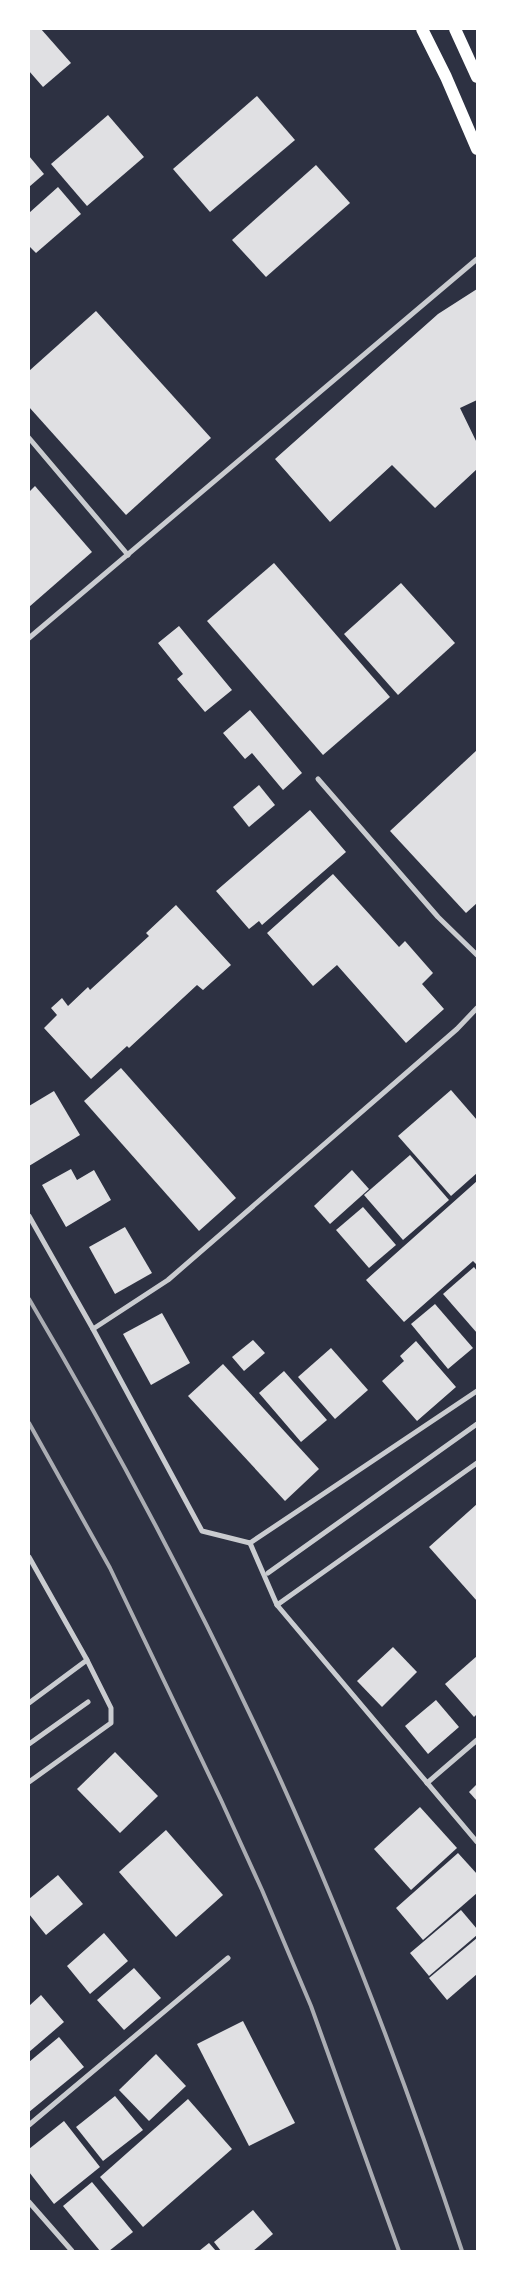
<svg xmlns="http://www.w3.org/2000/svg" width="506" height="2280" font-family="Karla,sans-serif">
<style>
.building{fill:#e0e0e3}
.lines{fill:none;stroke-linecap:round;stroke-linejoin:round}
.minor{stroke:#caccd0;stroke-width:5}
.primary{stroke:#fff;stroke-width:12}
.rail{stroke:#abadb3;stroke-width:4}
</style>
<rect width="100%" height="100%" fill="#2d3142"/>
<!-- building -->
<g class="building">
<polygon points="29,29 41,29 71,63 43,87 29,71"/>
<polygon points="257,96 295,140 210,212 173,169"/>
<polygon points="108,115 144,157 87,206 51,164"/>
<polygon points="29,156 44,174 29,187"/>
<polygon points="316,165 350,203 266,277 232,240"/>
<polygon points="58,187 81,214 36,253 29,246 29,213"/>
<polygon points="477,289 477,400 460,408 477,443 477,469 435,508 392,465 330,522 275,459 438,314"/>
<polygon points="96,311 211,438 126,515 29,407 29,371"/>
<polygon points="35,486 92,552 29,607 29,492"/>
<polygon points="274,563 390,697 323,755 207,621"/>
<polygon points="401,583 455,643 398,695 344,634"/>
<polygon points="179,626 232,690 205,712 177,679 183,674 158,643"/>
<polygon points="250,710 302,773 283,790 252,753 245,759 223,733"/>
<polygon points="477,750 477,903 466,913 390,831"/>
<polygon points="259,785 275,805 249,827 233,807"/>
<polygon points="310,810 346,852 262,925 259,921 249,929 216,891"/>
<polygon points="333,874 399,947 405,941 433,973 422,984 444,1009 406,1043 337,965 313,986 267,933"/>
<polygon points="176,905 231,965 203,990 197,985 129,1048 127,1046 91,1079 44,1028 57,1015 51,1008 62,998 68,1006 88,987 90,990 149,936 146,933"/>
<polygon points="121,1068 236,1198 199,1231 84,1101"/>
<polygon points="451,1090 477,1120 477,1173 451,1196 398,1136"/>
<polygon points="54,1091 80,1135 29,1166 29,1106"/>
<polygon points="410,1155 449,1200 403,1240 364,1195"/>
<polygon points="71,1169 77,1180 94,1170 111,1200 66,1227 42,1185"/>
<polygon points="352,1170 369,1189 330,1224 314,1206"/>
<polygon points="477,1181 477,1265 473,1261 404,1322 366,1280"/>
<polygon points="363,1207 396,1245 369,1268 336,1230"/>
<polygon points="125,1227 152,1273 115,1294 89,1247"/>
<polygon points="474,1267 477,1271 477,1333 443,1294"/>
<polygon points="435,1304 473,1348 448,1369 411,1324"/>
<polygon points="162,1313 190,1363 151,1385 123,1334"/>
<polygon points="253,1340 265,1353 244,1371 232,1357"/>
<polygon points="416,1341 456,1387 417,1421 382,1381 404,1361 400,1356"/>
<polygon points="331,1348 368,1390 335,1419 298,1377"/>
<polygon points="223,1364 319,1469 285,1501 188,1396"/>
<polygon points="284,1371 327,1420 301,1442 259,1393"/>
<polygon points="477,1504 477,1601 429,1547"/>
<polygon points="393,1647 417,1672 382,1707 357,1681"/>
<polygon points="477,1656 477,1714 474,1717 445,1684"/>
<polygon points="436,1700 459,1727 428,1754 405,1726"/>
<polygon points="115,1752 158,1796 120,1833 77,1789"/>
<polygon points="477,1784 477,1801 469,1792"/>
<polygon points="420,1807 457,1848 411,1890 374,1849"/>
<polygon points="166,1830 223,1895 176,1937 119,1872"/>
<polygon points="458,1853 477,1874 477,1893 423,1940 396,1908"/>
<polygon points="58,1875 83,1904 46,1935 29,1914 29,1899"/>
<polygon points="461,1910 477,1929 477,1935 429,1976 410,1953"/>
<polygon points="104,1933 128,1961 90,1994 67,1966"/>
<polygon points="477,1938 477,1974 447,2000 429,1978"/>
<polygon points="134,1968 161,1998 124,2030 97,2000"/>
<polygon points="41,1995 64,2022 29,2052 29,2006"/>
<polygon points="243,2021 295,2123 249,2146 197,2044"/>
<polygon points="59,2037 84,2067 29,2112 29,2062"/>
<polygon points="156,2054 186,2086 149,2121 119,2090"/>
<polygon points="115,2096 143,2130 103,2161 76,2127"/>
<polygon points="188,2099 232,2149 143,2227 100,2177"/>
<polygon points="64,2121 100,2167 54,2204 29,2172 29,2149"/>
<polygon points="92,2182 133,2232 109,2251 100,2251 63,2206"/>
<polygon points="253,2210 273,2234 253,2251 221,2251 214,2242"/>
<polygon points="209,2243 216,2251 199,2251"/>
</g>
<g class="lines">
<!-- minor -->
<g class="minor">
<polyline points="29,438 128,555"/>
<polyline points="29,638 477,259"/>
<polyline points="318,779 438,917 477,955"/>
<polyline points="29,1216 93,1329 202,1531 250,1543 477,1391"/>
<polyline points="93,1329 168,1280 457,1029 477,1008"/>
<polyline points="477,1463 277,1605 477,1842"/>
<polyline points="250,1543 277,1605"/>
<polyline points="29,1557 87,1660 111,1708 111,1723 29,1782"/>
<polyline points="268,1573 477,1424"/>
<polyline points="29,1703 87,1660"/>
<polyline points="29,1744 88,1702"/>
<polyline points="427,1783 477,1740"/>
<polyline points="29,2125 228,1958"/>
<polyline points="29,2202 72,2251"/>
</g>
<!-- primary -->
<g class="primary">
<polyline points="422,29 446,77 477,149"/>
<polyline points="455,29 477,77"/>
</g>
<!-- rail -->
<g class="rail">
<path d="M29,1299C119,1451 202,1609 276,1770C347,1926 408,2088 462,2251"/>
<polyline points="29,1423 110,1568 221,1800 262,1890 311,2006 399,2251"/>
</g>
</g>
<!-- border -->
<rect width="506" height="2280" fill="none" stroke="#ffffff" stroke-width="60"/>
</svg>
